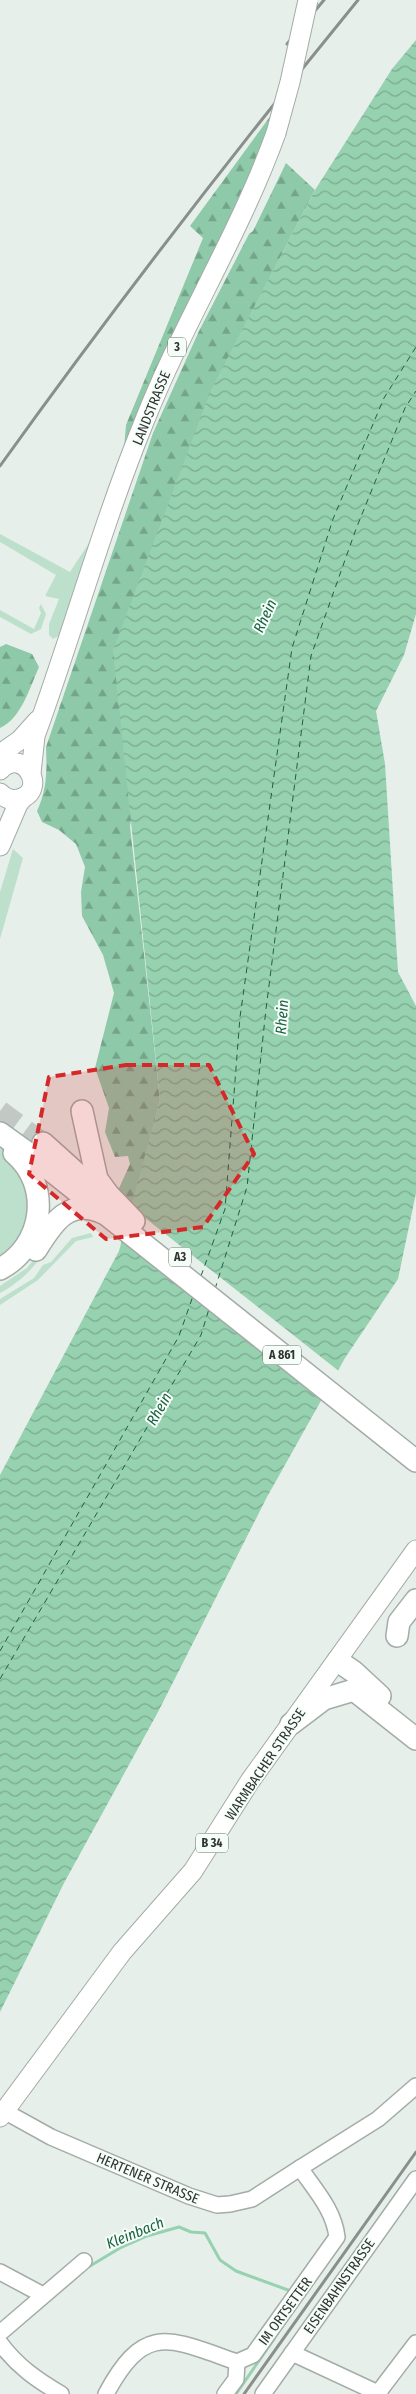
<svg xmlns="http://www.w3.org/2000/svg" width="416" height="2394" font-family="'Fira Sans Condensed',sans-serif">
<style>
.green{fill:#bde0cc}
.forest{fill:url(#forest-firs)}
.water{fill:url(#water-waves)}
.pier{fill:#e7efea}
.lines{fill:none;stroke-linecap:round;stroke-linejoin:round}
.stream{stroke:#96d1b0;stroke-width:3}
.ferry{stroke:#1d6142;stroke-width:1;stroke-dasharray:6 5;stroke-linecap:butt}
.highway-tunnel{stroke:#c2c9c5;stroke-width:21;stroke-dasharray:21 11;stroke-linecap:butt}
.minor-casing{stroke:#a4aca7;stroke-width:18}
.major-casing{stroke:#a4aca7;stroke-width:21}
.highway-casing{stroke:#a4aca7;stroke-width:24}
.minor{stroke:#fff;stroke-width:15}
.major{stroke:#fff;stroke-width:19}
.highway{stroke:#fff;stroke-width:21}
.rail{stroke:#898f8b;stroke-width:3}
.major-bridge-casing{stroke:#a4aca7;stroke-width:21;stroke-linecap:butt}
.major-bridge{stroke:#fff;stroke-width:19}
.marked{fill:#d62828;fill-opacity:0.2;stroke:#d62828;stroke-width:4;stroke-dasharray:10 6;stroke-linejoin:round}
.labels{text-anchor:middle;stroke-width:4;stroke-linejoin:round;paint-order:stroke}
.shield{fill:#f4fdf8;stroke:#6b706d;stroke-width:1}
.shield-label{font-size:12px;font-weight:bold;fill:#303331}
.street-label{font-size:14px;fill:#303331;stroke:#f4fdf8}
.water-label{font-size:15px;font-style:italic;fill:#1d6142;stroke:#f4fdf8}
</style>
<defs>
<pattern id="forest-firs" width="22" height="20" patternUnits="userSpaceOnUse" patternTransform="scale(1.25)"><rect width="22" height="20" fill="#8ec9a9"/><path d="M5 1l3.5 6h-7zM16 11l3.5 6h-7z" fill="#74a48a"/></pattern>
<pattern id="water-waves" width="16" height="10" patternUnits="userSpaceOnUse" patternTransform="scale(1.25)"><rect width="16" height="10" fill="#96d1b0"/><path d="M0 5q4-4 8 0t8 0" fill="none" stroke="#7baa90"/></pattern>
</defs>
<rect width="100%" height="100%" fill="#e7efea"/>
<!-- green -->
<g class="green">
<polygon points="102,523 64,633 53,639 49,635 49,624 59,599 45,596 56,575 0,542 0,534 70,572"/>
<polygon points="41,604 46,614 41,629 31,634 0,617 0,610 34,629 41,613 39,608"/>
<polygon points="13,849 23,858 0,939 0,892"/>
<polygon points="0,1145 18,1164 32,1198 21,1242 0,1260"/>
<path d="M65,1221C45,1252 33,1275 0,1293V1286L27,1268Z"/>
<polygon points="91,1233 93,1237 76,1241 38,1280 0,1305 0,1299 34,1278 43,1265 51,1262 72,1238"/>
</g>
<!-- forest -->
<g class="forest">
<polygon points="274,111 253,175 123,461 126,425 203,238 190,226"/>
<path d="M286,163L315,190L211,391L130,826L160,1100L131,1211L115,1197L130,1164L128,1156L115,1157L105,1132L109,1108L95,1068L114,993L103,955L82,916L81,892L85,867L76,844L59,830L42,822L37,811C47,789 47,771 46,747L153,433L199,331L249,234L253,231Z"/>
<path d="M6,644L32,654L39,667C30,687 21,719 0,728V647Z"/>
</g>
<!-- water -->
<polygon class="water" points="416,40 416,614 404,655 376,711 385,764 398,972 416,1006 416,1193 398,1279 345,1358 267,1497 158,1712 64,1883 0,2012 0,1475 119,1251 160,1100 113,650 211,390 315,190 392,69"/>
<!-- pier -->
<polygon class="pier" points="130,1206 340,1372 324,1400 120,1240"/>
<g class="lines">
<!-- stream -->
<g class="stream">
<polyline points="90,2266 120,2248 147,2236 179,2227 191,2232 205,2233 220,2260 236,2271 288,2290"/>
<polyline points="236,2394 274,2339"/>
</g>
<!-- ferry -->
<g class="ferry">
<polyline points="201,1276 225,1209 240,1017 292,648 333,519 384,398 416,347"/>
<polyline points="215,1289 247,1187 266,1009 311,656 356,529 405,408 416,391"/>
<polyline points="0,1651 179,1336 193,1296"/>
<polyline points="0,1679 201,1335 209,1309"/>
</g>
<!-- highway-tunnel -->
<polyline class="highway-tunnel" points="0,1111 43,1143"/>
<defs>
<g id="minor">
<polyline points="4,2111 51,2137 189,2196 217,2205 230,2204 252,2199 300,2168 378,2119 416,2086"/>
<polyline points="0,2272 43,2295"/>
<polyline points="0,2333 84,2261"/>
<path d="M0,2343C17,2366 37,2380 61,2394"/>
<polyline points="292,2353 380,2394"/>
<polyline points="378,2393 416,2343"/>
<path d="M106,2394C145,2321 170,2339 237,2362L253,2355L337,2237C334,2210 315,2190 300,2168"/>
<polyline points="225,2394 236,2379 237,2362"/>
<polyline points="263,2394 416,2179"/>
</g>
<g id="major">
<polyline points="0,754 20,740 38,720"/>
<path d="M0,770C25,745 49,793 18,799C11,801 5,798 0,793"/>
<path d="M31,773L35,736C73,632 102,525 144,422C183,323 240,233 276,133"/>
<polyline points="0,846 18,804 23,798"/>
<polyline points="0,2117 122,1952 193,1871 250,1781 416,1550"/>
</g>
<g id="highway">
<polyline points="82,1111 97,1179 108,1194 134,1221"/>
<polyline points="0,1133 39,1161 416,1461"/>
<polyline points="43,1143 93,1188"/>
<path d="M36,1250C51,1226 68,1196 103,1213"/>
<path d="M0,1269C44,1246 52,1185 14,1153"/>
<polyline points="397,1636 399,1622 416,1600"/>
<polyline points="338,1661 354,1672 380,1696"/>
<polyline points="291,1724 324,1699 354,1690 416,1739"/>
</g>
</defs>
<!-- minor casing -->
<use href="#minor" class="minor-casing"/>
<!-- major casing -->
<use href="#major" class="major-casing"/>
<!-- highway casing -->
<use href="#highway" class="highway-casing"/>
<!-- minor -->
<use href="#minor" class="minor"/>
<!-- major -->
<use href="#major" class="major"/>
<!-- highway -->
<use href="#highway" class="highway"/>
<!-- rail -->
<g class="rail">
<polyline points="296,17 311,0"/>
<polyline points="287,44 324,0"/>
<path d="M0,466C114,307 234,152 358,0"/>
<polyline points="244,2394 416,2152"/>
</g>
<defs>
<polyline id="major-bridge" points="276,133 290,82 308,0"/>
</defs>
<!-- major-bridge casing -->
<use href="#major-bridge" class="major-bridge-casing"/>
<!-- major-bridge -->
<use href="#major-bridge" class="major-bridge"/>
</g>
<!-- marked area -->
<path class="marked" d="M126,1065H209L254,1154L203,1227L106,1239L29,1174L49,1077Z"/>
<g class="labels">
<!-- shield labels -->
<g class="shield">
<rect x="168" y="337.5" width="18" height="19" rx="4"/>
<rect x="169" y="1247.5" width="22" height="19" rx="4"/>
<rect x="263" y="1345.5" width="38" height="19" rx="4"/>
<rect x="196" y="1833.5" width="32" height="19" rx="4"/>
</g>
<g class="shield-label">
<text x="177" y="351">3</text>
<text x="180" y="1261">A3</text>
<text x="282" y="1359">A 861</text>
<text x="212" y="1847">B 34</text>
</g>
<!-- street labels -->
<g class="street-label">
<text transform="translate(151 408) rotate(-68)" y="5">LANDSTRASSE</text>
<text transform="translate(265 1764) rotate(-56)" y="5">WARMBACHER STRASSE</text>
<text transform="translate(148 2178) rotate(23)" y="5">HERTENER STRASSE</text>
<text transform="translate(339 2286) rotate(-55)" y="5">EISENBAHNSTRASSE</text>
<text transform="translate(285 2311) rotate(-54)" y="5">IM ORTSETTER</text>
</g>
<!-- water labels -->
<g class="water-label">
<text transform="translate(265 616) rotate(-65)" y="5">Rhein</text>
<text transform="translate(282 1017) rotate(-86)" y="5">Rhein</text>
<text transform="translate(159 1409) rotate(-60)" y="5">Rhein</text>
<text transform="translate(135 2233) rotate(-22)" y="5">Kleinbach</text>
</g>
</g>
</svg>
